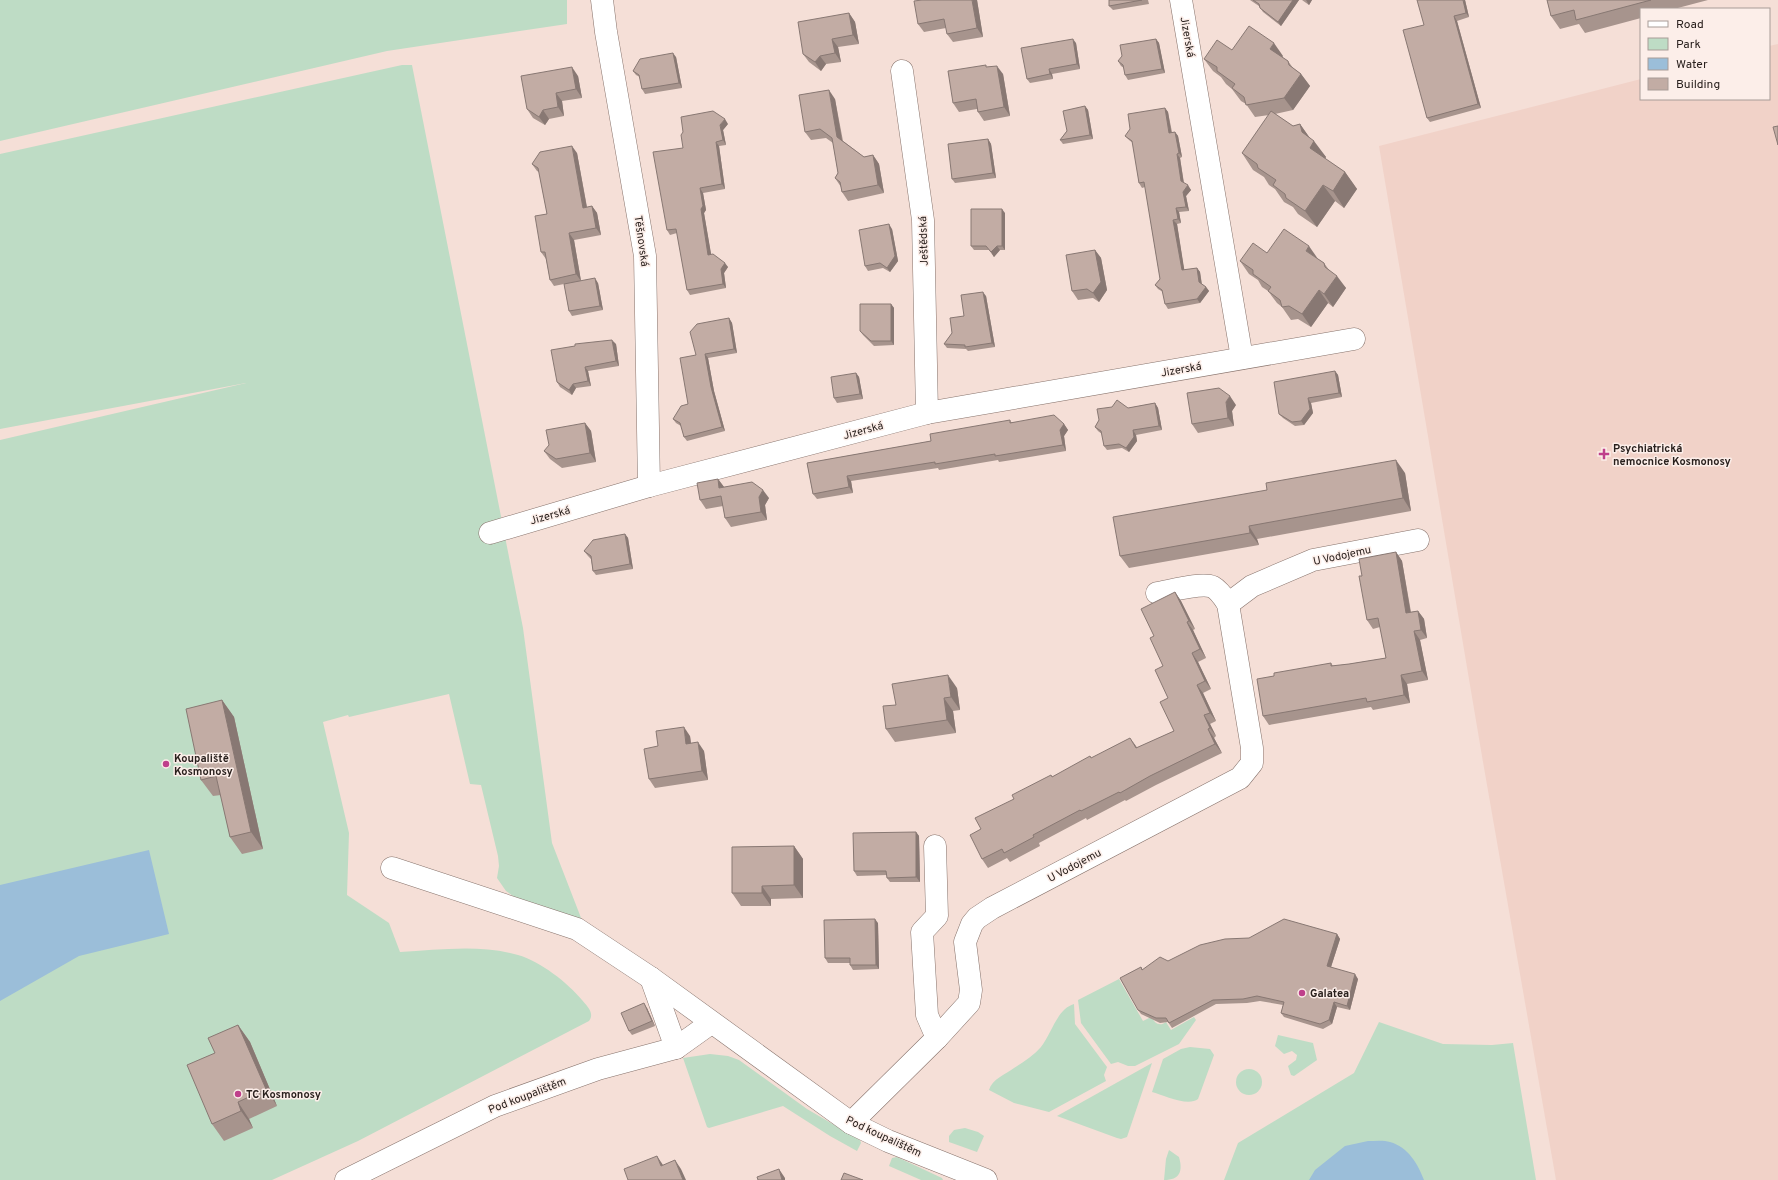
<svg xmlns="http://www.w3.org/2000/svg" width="1778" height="1180" font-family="Overpass,sans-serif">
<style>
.built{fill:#f1d2c8}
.green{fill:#bedcc5}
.water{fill:#9bbed9}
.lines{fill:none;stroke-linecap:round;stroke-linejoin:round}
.minor-casing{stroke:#87736c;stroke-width:23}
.minor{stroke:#fff;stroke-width:22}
.wall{fill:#a7948d}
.shaded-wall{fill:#887873}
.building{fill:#c2aca4;stroke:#887873}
.poi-dot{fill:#bf3f8b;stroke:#fceee9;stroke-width:1.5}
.labels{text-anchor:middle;stroke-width:3;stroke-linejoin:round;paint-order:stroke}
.street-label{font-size:11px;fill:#29201d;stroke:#fceee9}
.poi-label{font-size:11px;font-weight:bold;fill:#29201d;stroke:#fceee9;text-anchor:start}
</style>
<rect width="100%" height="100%" fill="#f5dfd7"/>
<!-- built -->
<polygon class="built" points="1778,44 1778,1180 1556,1180 1483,762 1379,146 1641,79 1641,99 1769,99 1769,46"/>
<!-- green -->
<g class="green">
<polygon points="0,0 567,0 567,24 387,51 0,141"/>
<path d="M402,65H412L523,628L552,843L583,923L523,903L506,891L497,878L499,866L498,856L481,785L470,784L449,694L349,717L348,715L323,722L349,833L347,895L389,923L400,952C438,950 480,944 518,955C540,961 568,983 582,1000C587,1006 595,1013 589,1021L358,1141L272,1180H0V440L246,383L0,429V154Z"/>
<path d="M1119,979L1143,1021L1151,1017C1155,1023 1159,1027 1166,1022L1171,1030L1194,1017L1196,1020L1179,1044L1135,1066H1128L1118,1062L1111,1064L1081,1023L1078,1000Z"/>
<path d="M1074,1004L1075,1024L1107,1067L1104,1075L1106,1081L1049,1112L1014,1103L989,1090C992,1079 1006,1074 1014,1068C1024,1062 1034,1055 1041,1047C1052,1033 1057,1009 1074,1004Z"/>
<polygon points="1379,1022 1443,1044 1492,1045 1513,1043 1536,1180 1224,1180 1238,1143 1354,1073"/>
<polygon points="1278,1035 1313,1043 1317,1060 1294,1076 1291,1075 1288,1066 1296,1060 1297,1055 1292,1051 1284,1054 1275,1046"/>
<path d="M1190,1047L1210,1049L1214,1055L1198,1099C1188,1107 1163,1095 1152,1092L1163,1059L1181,1049Z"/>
<polygon points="710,1054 728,1056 739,1060 807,1109 860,1140 861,1143 857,1151 830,1136 783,1106 709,1128 707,1127 683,1058"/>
<polygon points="1152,1063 1127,1137 1121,1139 1117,1138 1057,1116"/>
<circle cx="1249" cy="1082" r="13"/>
<polygon points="965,1128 978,1132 984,1136 977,1152 949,1142 949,1136 954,1130"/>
<path d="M1169,1150L1179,1157C1183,1171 1180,1180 1164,1180L1166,1159Z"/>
<polygon points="897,1157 942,1178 943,1180 921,1180 889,1166 892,1158"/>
</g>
<!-- water -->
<g class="water">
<polygon points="149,850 169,934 79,956 0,1001 0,885"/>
<path d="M1368,1141C1375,1141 1384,1140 1390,1142C1408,1147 1418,1164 1424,1180H1309L1315,1170L1345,1146Z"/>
</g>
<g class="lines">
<defs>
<g id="minor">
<polyline points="602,0 606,32 645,256 649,486"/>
<polyline points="1181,0 1242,358"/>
<polyline points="902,71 923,220 927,413"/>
<polyline points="490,533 649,486 927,413 1354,339"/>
<polyline points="1228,604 1252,586 1313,560 1418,540"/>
<polyline points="935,846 937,916 922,932 927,1015 937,1038"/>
<polyline points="392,868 577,929 651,978 851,1123 888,1141 986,1180"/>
<polyline points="651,978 676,1048"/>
<path d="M851,1123L937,1038L969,1003L971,990L965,942L972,924L977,918L992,908L1240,778L1252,763V748L1228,604C1224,598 1220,591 1213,587C1202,582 1170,591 1157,593"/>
<polyline points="346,1180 495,1106 598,1069 676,1048 711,1023"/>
</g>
</defs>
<!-- minor casing -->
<use href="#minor" class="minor-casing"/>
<!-- minor -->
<use href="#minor" class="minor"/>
</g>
<!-- wall -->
<g class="wall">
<polygon points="977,0 983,37 953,42 947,34 946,28 924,32 918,24"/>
<polygon points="1109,0 1148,0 1149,4 1113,10 1109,6"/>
<polygon points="1250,0 1299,0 1281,26 1263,12 1259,6"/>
<polygon points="1302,0 1312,0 1309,5"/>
<polygon points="1465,0 1469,17 1457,21 1481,108 1430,122 1427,118 1424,25"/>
<polygon points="1547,0 1708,0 1674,9 1641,9 1641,18 1585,33 1579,24 1560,29 1551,16"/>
<polygon points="849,13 855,22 859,44 838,47 841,62 826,64 821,71 809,62 803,54"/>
<polygon points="1156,39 1159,43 1165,73 1128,80 1125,75 1124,68 1121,66 1118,61"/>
<polygon points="1076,43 1080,69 1052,74 1053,79 1030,83 1027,79"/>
<polygon points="1232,50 1283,56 1282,57 1288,61 1293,68 1301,74 1310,86 1293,110 1275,114 1293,126 1300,124 1309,137 1326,157 1325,159 1345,172 1357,189 1344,208 1335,201 1317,227 1298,214 1293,207 1284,202 1275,189 1269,185 1264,177 1253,170 1242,153 1269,115 1255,117 1246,104 1241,101 1232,89 1226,84 1221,77 1213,71 1204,59"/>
<polygon points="676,57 682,88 645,94 642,89 640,77 636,75 633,71"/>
<polygon points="987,67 1003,74 1010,116 984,121 978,112 977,109 959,112 953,103"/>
<polygon points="578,76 582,98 562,101 564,116 549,119 545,125 533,118 527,109"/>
<polygon points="835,99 843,141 864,157 873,155 879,164 884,193 848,201 842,192 841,187 835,178 838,173 833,143 826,138 811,140 805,132"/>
<polygon points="1085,106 1088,110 1093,139 1063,144 1060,140"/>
<polygon points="1165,108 1168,112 1172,132 1175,132 1178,136 1182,157 1180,158 1184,183 1191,190 1186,196 1189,211 1179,212 1181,223 1177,224 1184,270 1197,268 1200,272 1202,284 1206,287 1209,291 1200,303 1168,309 1165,304 1163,292 1158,289 1155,285 1160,279 1145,187 1142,188 1139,183 1133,143 1129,140 1125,136"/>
<polygon points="728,124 723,130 726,145 719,146 725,189 703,193 706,210 704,213 711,255 728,267 724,273 726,288 690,295 687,290 677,233 670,235 667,230 683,148"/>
<polygon points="988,139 991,144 996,178 955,183 952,179"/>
<polygon points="577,153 587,207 592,206 597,213 601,235 574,240 581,281 598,283 603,310 572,316 569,311 564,284 554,286 550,280 546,259 541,252 547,214 539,172 537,171 532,164"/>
<polygon points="1005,213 1005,250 1000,250 994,257 989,250 974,250 971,246"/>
<polygon points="892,229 898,261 890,272 883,268 868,271 865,266"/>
<polygon points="1095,250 1101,258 1107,290 1099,302 1093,298 1078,300 1072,291"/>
<polygon points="1267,253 1318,259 1324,263 1329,270 1346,288 1333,307 1328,303 1311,327 1298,319 1291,320 1282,307 1277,303 1268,291 1262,287 1258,280 1249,274 1240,261"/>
<polygon points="986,296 995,347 968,351 966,349 947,348 944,344 952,333 964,316"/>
<polygon points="891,304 894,308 894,345 874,346 863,335 860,331"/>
<polygon points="729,318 732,323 737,353 708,358 714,391 725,431 687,441 684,437 681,426 676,423 673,419 688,404 696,355"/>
<polygon points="616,344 619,366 588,371 591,386 576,388 572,395 560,387 557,382"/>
<polygon points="1335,371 1338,375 1342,397 1311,403 1313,413 1304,425 1295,426 1283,418 1279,414"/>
<polygon points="856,373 859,377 863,399 837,403 834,398"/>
<polygon points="1155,403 1158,408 1162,430 1136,435 1137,441 1129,452 1122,448 1107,450 1104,446 1102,434 1098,431 1095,427 1099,420 1128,408"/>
<polygon points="1236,405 1232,411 1234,426 1198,433 1192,424"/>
<polygon points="1010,420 1011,422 1064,424 1068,430 1064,436 1066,451 999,462 998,460 939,470 938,468 851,481 853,493 817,499 813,494 807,463 931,441"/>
<polygon points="585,423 591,431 596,462 562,468 550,459 544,451"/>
<polygon points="1405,473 1411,511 1257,539 1259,545 1129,568 1120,556 1267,490"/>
<polygon points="718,479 724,487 769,498 765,505 767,520 731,527 725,518 723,506 706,509 700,500"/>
<polygon points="625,534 628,538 633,569 596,575 593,571 591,559 588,556 584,551"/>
<polygon points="1396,552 1402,561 1411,612 1418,611 1424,619 1427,638 1420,640 1428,680 1407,684 1410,703 1373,710 1371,707 1269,725 1263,716 1274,676 1331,663 1333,666 1349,664 1386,658 1380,627 1373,629 1367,620 1362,576"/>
<polygon points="1175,592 1181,601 1195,629 1193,630 1206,658 1198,662 1211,689 1203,693 1216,721 1210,724 1216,736 1214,738 1222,753 1156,785 1126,801 1125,800 1087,820 1086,818 1039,843 1040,846 1010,862 1007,858 988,868 982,859 981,829 1052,777 1092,758 1137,748 1174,731 1163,666 1154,636"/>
<polygon points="957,688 960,710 953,711 956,733 895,742 886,729 896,705"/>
<polygon points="222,700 234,717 263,849 242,854 230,837 221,795 213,796 201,780"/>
<polygon points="690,736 691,743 704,751 708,780 655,788 649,779 658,746"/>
<polygon points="916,832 919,836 920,882 890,882 887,878 887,875 857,876 854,871"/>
<polygon points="794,846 803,859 803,898 771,899 771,906 741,906 732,893"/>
<polygon points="878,923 879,969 853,970 850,965 850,963 828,963 825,958"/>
<polygon points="1337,934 1340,939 1331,967 1358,979 1350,1010 1337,1007 1332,1024 1323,1029 1284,1017 1281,1013 1283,1005 1260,1001 1247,1003 1216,1004 1172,1028 1168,1022 1160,1023 1141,1014 1138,1010 1141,967 1143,970 1168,961"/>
<polygon points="647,1008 655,1026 632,1035 629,1031"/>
<polygon points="238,1025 250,1042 277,1106 249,1119 253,1128 224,1141 212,1124 215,1053"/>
</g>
<!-- shaded-wall -->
<g class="shaded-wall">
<polygon points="972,0 977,0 983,37 977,28"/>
<polygon points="1293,0 1299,0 1281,26 1278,22"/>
<polygon points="1306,0 1312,0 1309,5"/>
<polygon points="1463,0 1465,0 1469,17 1466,13"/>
<polygon points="849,13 855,22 859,44 853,35"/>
<polygon points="1454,16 1457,21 1481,108 1478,104"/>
<polygon points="832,39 838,47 841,62 835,53"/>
<polygon points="1073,39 1076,43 1080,69 1077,64"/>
<polygon points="1156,39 1159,43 1165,73 1162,69"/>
<polygon points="1274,43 1283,56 1279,61 1270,49"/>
<polygon points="673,53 676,57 682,88 679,83"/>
<polygon points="820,56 826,64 821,71 815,62"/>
<polygon points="997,66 1003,74 1010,116 1004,107"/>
<polygon points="572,67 578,76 582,98 576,89"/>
<polygon points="1049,69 1052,74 1053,79 1050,74"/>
<polygon points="1301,74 1310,86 1293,110 1284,98"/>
<polygon points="829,90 835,99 843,146 837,137"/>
<polygon points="556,93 562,101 564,116 558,107"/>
<polygon points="1085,106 1088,110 1093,139 1090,135"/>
<polygon points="1165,108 1168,112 1172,137 1169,133"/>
<polygon points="543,110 549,119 545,125 539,117"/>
<polygon points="725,119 728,124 723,130 726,145 723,140 720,125"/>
<polygon points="1300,124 1312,141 1314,141 1326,157 1321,164 1310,148 1302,132"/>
<polygon points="1175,132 1178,136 1182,157 1179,153"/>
<polygon points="988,139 991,144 996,178 993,173"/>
<polygon points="716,142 719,146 725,189 722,184"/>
<polygon points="572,146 577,153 588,214 583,208"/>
<polygon points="1177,154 1180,158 1184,185 1181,181"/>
<polygon points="873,155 879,164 884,193 878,185"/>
<polygon points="1345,172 1357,189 1344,208 1333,191"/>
<polygon points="1188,185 1191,190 1186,196 1189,211 1186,207 1183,192"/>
<polygon points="1323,185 1335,201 1317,227 1305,211"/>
<polygon points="700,188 703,193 706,210 704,213 712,259 708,255 701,209"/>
<polygon points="592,206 597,213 601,235 596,228"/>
<polygon points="1176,208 1179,212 1181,223 1178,219"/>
<polygon points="1002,209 1005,213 1005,250 1002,246"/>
<polygon points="1173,220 1177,224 1185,274 1182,270"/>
<polygon points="889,224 892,229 898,261 890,272 887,268"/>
<polygon points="569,233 574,240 581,281 576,274"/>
<polygon points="997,246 1000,250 994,257 991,252"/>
<polygon points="1309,246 1318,259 1306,251"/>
<polygon points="1095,250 1101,258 1107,290 1099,302 1093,293"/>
<polygon points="725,263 728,267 724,273 726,288 723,284 721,269"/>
<polygon points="1197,268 1200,272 1202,287 1199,282"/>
<polygon points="1337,276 1346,288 1333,307 1324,294"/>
<polygon points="595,278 598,283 603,310 600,306"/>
<polygon points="1206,287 1209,291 1200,303 1197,299"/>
<polygon points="1319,290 1328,303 1311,327 1302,314"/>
<polygon points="983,292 986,296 995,347 992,343"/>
<polygon points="891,304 894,308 894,345 891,341"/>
<polygon points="729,318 732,323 737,353 734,349"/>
<polygon points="612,340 616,344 619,366 616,361"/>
<polygon points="705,354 708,358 714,391 725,431 722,427 711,387"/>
<polygon points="585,367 588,371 591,386 588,381"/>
<polygon points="1335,371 1338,375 1342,397 1339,393"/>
<polygon points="856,373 859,377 863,399 860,394"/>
<polygon points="573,384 576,388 572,395 569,390"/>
<polygon points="1230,396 1236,405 1232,411 1234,426 1228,418 1226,402"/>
<polygon points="1308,398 1311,403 1313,413 1304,425 1301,421"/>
<polygon points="1155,403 1158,408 1162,430 1159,426"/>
<polygon points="585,423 591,431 596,462 590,453"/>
<polygon points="1064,424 1068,430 1064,436 1066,451 1063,445 1060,430"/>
<polygon points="1133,430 1136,435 1137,441 1129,452 1126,448"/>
<polygon points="1396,460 1405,473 1411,511 1403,498"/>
<polygon points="847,476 851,481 853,493 849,487"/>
<polygon points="718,479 724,487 719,488"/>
<polygon points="763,490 769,498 765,505 767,520 761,512 759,497"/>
<polygon points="1249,526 1257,539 1259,545 1250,533"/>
<polygon points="625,534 628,538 633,569 630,564"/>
<polygon points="1396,552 1402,561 1412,621 1406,613"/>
<polygon points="1175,592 1181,601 1195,629 1189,621"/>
<polygon points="1418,611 1424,619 1427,638 1421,630"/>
<polygon points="1187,622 1193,630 1206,658 1200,649"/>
<polygon points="1414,631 1420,640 1428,680 1422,671"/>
<polygon points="1192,653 1198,662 1211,689 1205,681"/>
<polygon points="948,675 957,688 960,710 951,697"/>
<polygon points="1401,675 1407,684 1410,703 1404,695"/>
<polygon points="1197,685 1203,693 1216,721 1210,713"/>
<polygon points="944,698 953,711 956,733 947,720"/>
<polygon points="222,700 234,717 263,849 251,832"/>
<polygon points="1204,715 1210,724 1216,736 1210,728"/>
<polygon points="684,727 690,736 692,752 686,744"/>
<polygon points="1208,729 1214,738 1222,753 1215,744"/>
<polygon points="1130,738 1136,746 1142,757 1136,748"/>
<polygon points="698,742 704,751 708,780 702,771"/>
<polygon points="916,832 919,836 920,882 916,877"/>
<polygon points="794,846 803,859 803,898 794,885"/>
<polygon points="762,886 771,899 771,906 762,893"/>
<polygon points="875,919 878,923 879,969 876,965"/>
<polygon points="1337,934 1340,939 1330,970 1327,966"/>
<polygon points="1355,974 1358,979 1350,1010 1347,1006"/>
<polygon points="1334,1002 1337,1007 1332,1024 1329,1020"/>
<polygon points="644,1003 647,1008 655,1026 652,1021"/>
<polygon points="238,1025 250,1042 277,1106 266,1089"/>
<polygon points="238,1102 249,1119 253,1128 241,1111"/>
<polygon points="657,1156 663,1165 661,1166"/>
<polygon points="675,1160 681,1169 686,1180 683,1180"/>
<polygon points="779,1169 785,1178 785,1180 782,1180"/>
</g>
<!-- building -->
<g class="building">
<polygon points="922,0 972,0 977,28 947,34 944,19 918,24 914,1"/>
<polygon points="1109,0 1142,0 1109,6"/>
<polygon points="1253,0 1293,0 1278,22 1260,8 1259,4"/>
<polygon points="1417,0 1463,0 1466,13 1454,16 1478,104 1427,118 1403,30 1424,25"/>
<polygon points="1547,0 1651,0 1576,20 1574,10 1551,16"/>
<polygon points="849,13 853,35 832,39 835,53 820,56 815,62 803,54 798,22"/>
<polygon points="1249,26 1274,43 1270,49 1288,61 1289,65 1301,74 1284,98 1246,105 1244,97 1232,88 1235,84 1217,71 1217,67 1204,59 1217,40 1232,50"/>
<polygon points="1073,39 1077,64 1049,69 1050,74 1027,79 1021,48"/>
<polygon points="1156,39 1162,69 1125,75 1123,65 1118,61 1122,56 1120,45"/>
<polygon points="673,53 679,83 642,89 639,75 633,71 640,59"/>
<polygon points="986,65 986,67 997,66 1004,107 978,112 976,99 953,103 948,71"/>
<polygon points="572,67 576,89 556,93 558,107 543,110 539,117 527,109 521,76"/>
<polygon points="829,90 837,137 864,157 873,155 878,185 842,192 840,182 835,178 838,173 832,138 820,129 805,132 799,95"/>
<polygon points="1085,106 1090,135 1060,140 1067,131 1063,111"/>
<polygon points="1165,108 1169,133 1175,132 1179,153 1177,154 1181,181 1188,185 1183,192 1186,207 1176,208 1178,219 1173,220 1182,270 1197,268 1199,282 1206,287 1197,299 1165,304 1162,290 1155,285 1160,279 1144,182 1139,183 1132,141 1125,136 1130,129 1128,114"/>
<polygon points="713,111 725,119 720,125 723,140 716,142 722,184 700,188 703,206 701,209 708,255 713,254 725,263 721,269 723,284 687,290 676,229 667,230 653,152 683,148 681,135 683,132 681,117"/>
<polygon points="1271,111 1293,126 1300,124 1302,132 1314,141 1310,148 1345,172 1333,191 1323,185 1305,211 1286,198 1285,194 1273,185 1276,180 1258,168 1257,164 1242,153"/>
<polygon points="1778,126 1778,145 1773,127"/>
<polygon points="988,139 993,173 952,179 948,144"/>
<polygon points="572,146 583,208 592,206 596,228 569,233 576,274 550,280 545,252 541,252 535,216 547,214 538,168 532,164 540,152"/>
<polygon points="971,209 1002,209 1002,246 997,246 991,252 986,246 971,246"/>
<polygon points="889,224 895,256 887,268 880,263 865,266 859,230"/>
<polygon points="1284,229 1309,246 1306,251 1324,263 1325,267 1337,276 1324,294 1319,290 1302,314 1289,306 1282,307 1280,300 1268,291 1271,287 1253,274 1253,270 1240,261 1253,243 1267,253"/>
<polygon points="1095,250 1101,282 1093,293 1087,289 1072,291 1066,255"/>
<polygon points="595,278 600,306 569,311 564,284"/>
<polygon points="983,292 992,343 965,347 965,345 944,344 952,333 950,318 964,316 961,295"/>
<polygon points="860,304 891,304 891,341 871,341 860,331"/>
<polygon points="729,318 734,349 705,354 711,387 722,427 684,437 680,423 673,419 681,406 688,404 680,358 696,355 690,332 697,324"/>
<polygon points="612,340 616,361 585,367 588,381 573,384 569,390 557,382 551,350 575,346 575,344"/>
<polygon points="1335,371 1339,393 1308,398 1310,409 1301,421 1292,422 1279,414 1274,382"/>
<polygon points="856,373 860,394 834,398 831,377"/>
<polygon points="1219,388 1230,396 1226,402 1228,418 1192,424 1187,393"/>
<polygon points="1117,400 1128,408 1155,403 1159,426 1133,430 1134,437 1126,448 1119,444 1104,446 1101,431 1095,427 1099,420 1097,409 1112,407"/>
<polygon points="1054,415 1064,424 1060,430 1063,445 995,456 995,454 935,464 935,462 847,476 849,487 813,494 807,463 931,441 930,434 1010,420 1010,423"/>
<polygon points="585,423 590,453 556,459 544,451 549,445 546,430"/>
<polygon points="1396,460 1403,498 1249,526 1250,533 1120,556 1113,517 1267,490 1266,483"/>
<polygon points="718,479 719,488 752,482 763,490 759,497 761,512 725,518 721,496 700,500 697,483"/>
<polygon points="625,534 630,564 593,571 591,556 584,551 593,540"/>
<polygon points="1396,552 1406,613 1418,611 1421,630 1414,631 1422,671 1401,675 1404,695 1367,702 1366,698 1263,716 1257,679 1274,676 1274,673 1331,663 1331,666 1349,664 1386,658 1378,618 1367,620 1359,576 1362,576 1359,559"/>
<polygon points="1175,592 1189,621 1187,622 1200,649 1192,653 1205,681 1197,685 1210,713 1204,715 1210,728 1208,729 1215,744 1150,776 1120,793 1119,792 1081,811 1080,810 1033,835 1034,837 1004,853 1002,849 982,859 970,835 981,829 975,818 1014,799 1012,795 1051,775 1052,777 1090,756 1091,758 1130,738 1136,748 1174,731 1160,702 1168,698 1155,670 1163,666 1150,638 1154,636 1141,609"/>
<polygon points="948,675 951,697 944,698 947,720 886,729 883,706 896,705 892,684"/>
<polygon points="222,700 251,832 230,837 216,776 201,780 186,709"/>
<polygon points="684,727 686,744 698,742 702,771 649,779 644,749 658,746 656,731"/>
<polygon points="916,832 916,877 887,878 886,871 854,871 853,833"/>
<polygon points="794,846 794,885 762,886 762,893 732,893 732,847"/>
<polygon points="875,919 876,965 850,965 850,958 825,958 824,920"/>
<polygon points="1284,919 1337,934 1327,966 1355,974 1347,1006 1334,1002 1329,1020 1320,1024 1281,1013 1284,1002 1257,996 1243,999 1213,1000 1169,1023 1166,1018 1156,1018 1138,1010 1120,978 1141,967 1142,970 1160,957 1168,961 1200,945 1225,939 1249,938"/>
<polygon points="644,1003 652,1021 629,1031 621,1013"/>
<polygon points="238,1025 266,1089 238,1102 241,1111 212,1124 187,1065 215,1053 208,1038"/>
<polygon points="657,1156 661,1166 675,1160 683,1180 628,1180 624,1169"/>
<polygon points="779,1169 782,1180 758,1180 757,1177"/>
<polygon points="844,1173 863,1180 841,1180"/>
</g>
<!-- markers -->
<g class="poi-dot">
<path d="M1602 448h4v4h4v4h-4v4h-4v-4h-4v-4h4z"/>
<circle cx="166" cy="764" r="4"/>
<circle cx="1302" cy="993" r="4"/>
<circle cx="238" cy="1094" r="4"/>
</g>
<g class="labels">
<!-- street labels -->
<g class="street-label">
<text transform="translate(1188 37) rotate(80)" y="4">Jizerská</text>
<text transform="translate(642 241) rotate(82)" y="4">Těšnovská</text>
<text transform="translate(923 241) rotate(-92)" y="4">Ještědská</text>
<text transform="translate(1181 369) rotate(-10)" y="4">Jizerská</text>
<text transform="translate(863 430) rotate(-15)" y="4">Jizerská</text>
<text transform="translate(550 515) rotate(-16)" y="4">Jizerská</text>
<text transform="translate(1342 555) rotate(-12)" y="4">U Vodojemu</text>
<text transform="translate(1074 865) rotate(-28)" y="4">U Vodojemu</text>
<text transform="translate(527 1095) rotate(-21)" y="4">Pod koupalištěm</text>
<text transform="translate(884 1136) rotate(25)" y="4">Pod koupalištěm</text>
</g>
<!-- poi labels -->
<g class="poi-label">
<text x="1613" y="452">Psychiatrická<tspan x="1613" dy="13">nemocnice Kosmonosy</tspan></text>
<text x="174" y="762">Koupaliště<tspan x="174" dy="13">Kosmonosy</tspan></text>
<text x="1310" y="997">Galatea</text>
<text x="246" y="1098">TC Kosmonosy</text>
</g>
</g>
<!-- legend -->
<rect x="1640" y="8" width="130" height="92" fill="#fceee9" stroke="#a89c97"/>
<rect x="1648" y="21" width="20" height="6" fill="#ffffff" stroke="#a89c97"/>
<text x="1676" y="28" font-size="12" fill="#29201d">Road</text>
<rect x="1648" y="38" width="20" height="12" fill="#bedcc5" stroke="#a89c97"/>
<text x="1676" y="48" font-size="12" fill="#29201d">Park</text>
<rect x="1648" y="58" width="20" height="12" fill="#9bbed9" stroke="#a89c97"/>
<text x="1676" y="68" font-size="12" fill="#29201d">Water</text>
<rect x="1648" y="78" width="20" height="12" fill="#c2aca4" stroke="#a89c97"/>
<text x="1676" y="88" font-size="12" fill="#29201d">Building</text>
</svg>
